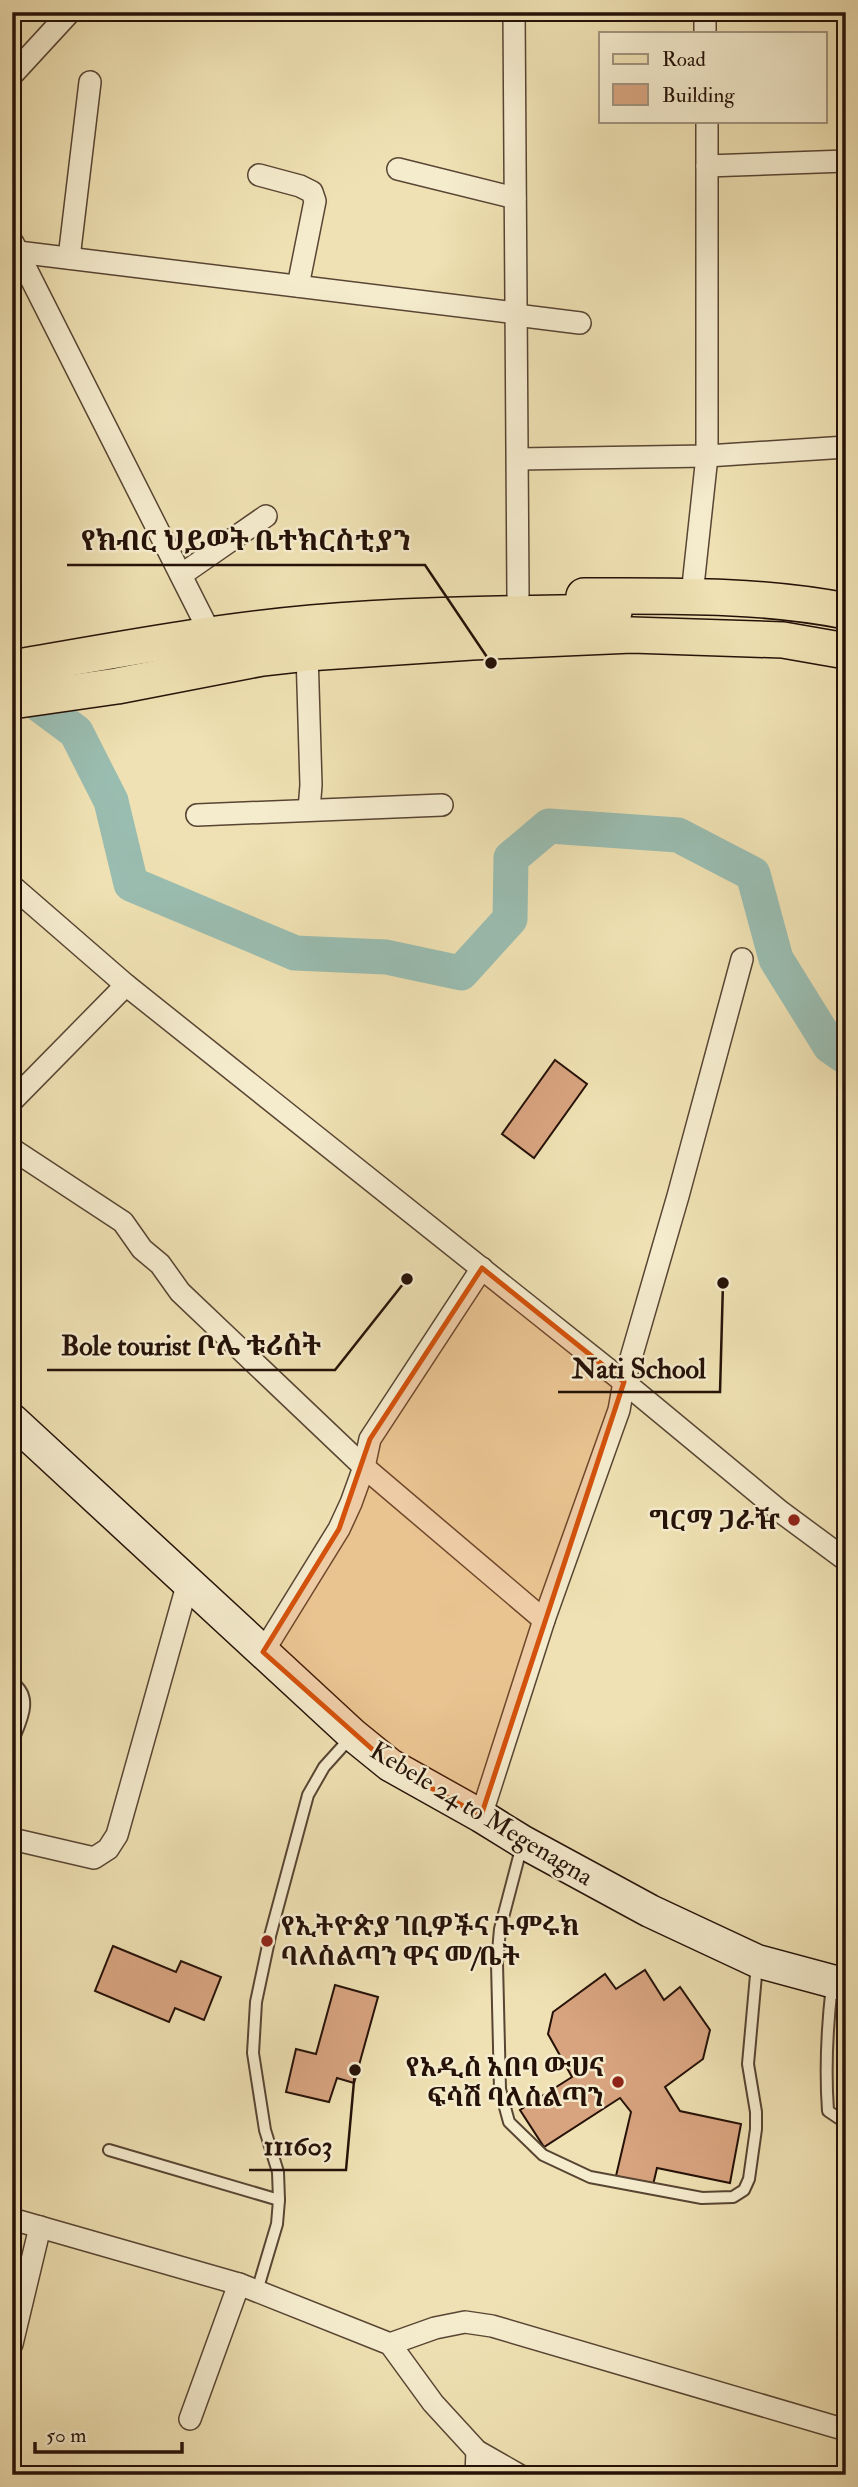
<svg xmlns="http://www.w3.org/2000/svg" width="858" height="2487" font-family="'IM FELL Double Pica','Noto Serif Ethiopic',serif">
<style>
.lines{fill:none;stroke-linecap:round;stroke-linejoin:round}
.river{stroke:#9abdb1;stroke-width:35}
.building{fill:#d8a480;stroke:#251108;stroke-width:2}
.service-casing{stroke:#584533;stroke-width:14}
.minor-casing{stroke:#584533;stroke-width:24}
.secondary-casing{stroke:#251108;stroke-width:35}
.primary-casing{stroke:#251108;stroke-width:38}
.service{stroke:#f5ecce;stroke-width:10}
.minor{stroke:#f5ecce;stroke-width:21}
.secondary{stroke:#f5ecce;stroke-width:32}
.primary{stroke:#efe1b3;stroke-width:35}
.marked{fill:#d4520c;fill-opacity:0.2;stroke:#d4520c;stroke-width:5;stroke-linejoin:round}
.poi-dot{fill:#8f2418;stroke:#f5ecce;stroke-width:2.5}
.labels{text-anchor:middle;stroke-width:5;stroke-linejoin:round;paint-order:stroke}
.poi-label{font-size:26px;font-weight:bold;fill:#251108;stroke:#f5ecce;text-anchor:end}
.street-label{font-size:26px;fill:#251108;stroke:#f5ecce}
.leader{fill:none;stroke:#251108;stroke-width:2.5}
.callout-dot{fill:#251108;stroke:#f5ecce;stroke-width:2.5}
.callout-label{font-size:28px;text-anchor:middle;font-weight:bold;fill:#251108;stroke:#f5ecce;stroke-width:5;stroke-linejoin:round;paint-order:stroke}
</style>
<rect width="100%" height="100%" fill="#efe1b3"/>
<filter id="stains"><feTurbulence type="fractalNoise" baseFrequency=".00286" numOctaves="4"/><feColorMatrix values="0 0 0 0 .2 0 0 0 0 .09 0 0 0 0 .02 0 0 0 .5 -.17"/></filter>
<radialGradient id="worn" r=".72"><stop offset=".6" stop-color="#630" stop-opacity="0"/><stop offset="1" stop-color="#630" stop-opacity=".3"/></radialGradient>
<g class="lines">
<!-- river -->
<polyline class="river" points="13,685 76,732 111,801 131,884 295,953 386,957 461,973 510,919 511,858 549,826 678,835 753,874 776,959 830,1046 846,1057"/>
</g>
<!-- building -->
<g class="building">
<polygon points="555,1060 587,1084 534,1158 502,1134"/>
<polygon points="113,1946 176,1972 181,1961 221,1977 204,2020 175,2008 169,2022 95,1991"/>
<polygon points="645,1970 664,2000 680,1987 710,2030 703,2059 665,2087 680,2111 741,2124 730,2183 657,2168 653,2185 616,2176 631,2112 620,2098 544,2147 520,2110 572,2077 548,2034 553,2012 605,1974 616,1989"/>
<polygon points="335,1985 378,1997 354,2083 337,2078 329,2102 286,2092 296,2049 316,2054"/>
</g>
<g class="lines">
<defs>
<g id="service">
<path d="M12,1682C35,1698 20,1722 12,1743"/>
<polyline points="522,1845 500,1929 497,1963 500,2089 509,2122 543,2155 590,2177 702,2198 733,2197 744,2190 749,2179 756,2129 756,2112 748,2064 757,1964"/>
<path d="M832,1985C827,2028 825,2069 828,2111L846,2123"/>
<polyline points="109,2150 279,2200"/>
<polyline points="257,2291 277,2224 279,2200 278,2172 265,2130 253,2053 256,2002 270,1936 308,1795 324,1767 351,1737"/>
</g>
<g id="minor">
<polyline points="514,12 518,595"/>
<polyline points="705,12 705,33"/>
<polyline points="12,75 70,12"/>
<polyline points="707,166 846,161"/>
<polyline points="398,169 515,198"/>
<polyline points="259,175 300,186 312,192 315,201 298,286"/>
<polyline points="13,243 211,635"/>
<polyline points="18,252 516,313"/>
<polyline points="69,258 90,82"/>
<polyline points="516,315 580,323"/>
<polyline points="518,459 707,456 846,447"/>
<polyline points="181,575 266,516"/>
<polyline points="692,595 707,456 707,121"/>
<polyline points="307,653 311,785 309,810"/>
<polyline points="197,815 442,805"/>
<polyline points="12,886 126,985 624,1382 781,1512 846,1560"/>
<polyline points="12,1101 126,985"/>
<polyline points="12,1149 123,1222 142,1249 160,1264 180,1292 364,1467 544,1620"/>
<polyline points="263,1652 339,1529 351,1503 364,1467 370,1439 482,1268"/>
<polyline points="481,1816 544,1620 619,1410 624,1382 678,1196 742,959"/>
<polyline points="12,1839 94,1858 108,1849 117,1835 188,1582"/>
<polyline points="12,2219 239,2284 390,2344 433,2403 477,2451 519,2475"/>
<polyline points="12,2344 40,2227"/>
<polyline points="390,2344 435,2328 465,2322 492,2326 846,2430"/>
<polyline points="190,2419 239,2284"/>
<polyline points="476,2475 477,2451"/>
</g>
<polyline id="secondary" points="12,1420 353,1735 390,1765 481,1816 523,1842 650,1911 757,1961 846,1985"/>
<g id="primary">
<path d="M584,596C672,596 759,594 846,611"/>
<path d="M12,668C111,651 211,632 312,623C412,614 513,614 614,612"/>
<polyline points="12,701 117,686 262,658 307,653 472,642 632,635 783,640 846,651"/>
</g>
</defs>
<!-- service casing -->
<use href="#service" class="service-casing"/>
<!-- minor casing -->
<use href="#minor" class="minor-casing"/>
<!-- secondary casing -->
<use href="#secondary" class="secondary-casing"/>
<!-- primary casing -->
<use href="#primary" class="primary-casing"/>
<!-- service -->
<use href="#service" class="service"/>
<!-- minor -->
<use href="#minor" class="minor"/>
<!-- secondary -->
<use href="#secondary" class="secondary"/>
<!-- primary -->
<use href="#primary" class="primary"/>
</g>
<!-- marked area -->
<path class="marked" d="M482,1268L624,1382L481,1816L390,1765L263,1652L339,1529L370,1439Z"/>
<!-- markers -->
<g class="poi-dot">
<circle cx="794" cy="1520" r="7"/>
<circle cx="267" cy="1941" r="7"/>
<circle cx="618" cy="2082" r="7"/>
</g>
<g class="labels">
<!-- poi labels -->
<g class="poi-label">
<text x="780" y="1529">ግርማ ጋራዥ</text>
<text x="281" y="1935" text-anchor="start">የኢትዮጵያ ገቢዎችና ጉምሩክ<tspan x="281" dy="30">ባለስልጣን ዋና መ/ቤት</tspan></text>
<text x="604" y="2076">የአዲስ አበባ ውሀና<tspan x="604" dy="30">ፍሳሽ ባለስልጣን</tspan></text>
</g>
<!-- street labels -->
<g class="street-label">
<text transform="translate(482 1813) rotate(31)" y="9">Kebele 24 to Megenagna</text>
</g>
</g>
<!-- callouts -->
<path class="leader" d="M491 663L425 565H67M407 1279L335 1370H47M723 1283L720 1392H558M355 2070L346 2170H249"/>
<g class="callout-dot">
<circle cx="491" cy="663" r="7"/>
<circle cx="407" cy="1279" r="7"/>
<circle cx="723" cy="1283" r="7"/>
<circle cx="355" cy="2070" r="7"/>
</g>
<g class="callout-label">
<text x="246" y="550">የክብር ህይወት ቤተክርስቲያን</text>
<text x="191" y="1355">Bole tourist ቦሌ ቱሪስት</text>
<text x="639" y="1378">Nati School</text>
<text x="298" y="2155">111603</text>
</g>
<!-- margin -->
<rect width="858" height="2487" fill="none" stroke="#efe1b3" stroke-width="42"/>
<rect x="14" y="14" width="830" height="2459" fill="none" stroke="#251108" stroke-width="3.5"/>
<rect x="21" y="21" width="816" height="2445" fill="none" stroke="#251108" stroke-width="2"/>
<!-- legend -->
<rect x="599" y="32" width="228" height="91" fill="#f5ecce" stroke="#a2947f" stroke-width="2"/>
<rect x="613" y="54" width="35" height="10" fill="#efe1b3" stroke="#a2947f" stroke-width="2"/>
<text x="662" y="66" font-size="21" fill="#251108">Road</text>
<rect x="613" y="84" width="35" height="21" fill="#d8a480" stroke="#a2947f" stroke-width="2"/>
<text x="662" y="102" font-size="21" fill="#251108">Building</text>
<!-- scale -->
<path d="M35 2442v10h147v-10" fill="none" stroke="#251108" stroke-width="3.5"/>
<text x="46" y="2442" font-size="21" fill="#251108" stroke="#f5ecce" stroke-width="5" paint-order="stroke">50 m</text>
<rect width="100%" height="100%" filter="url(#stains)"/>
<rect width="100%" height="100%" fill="url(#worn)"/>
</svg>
